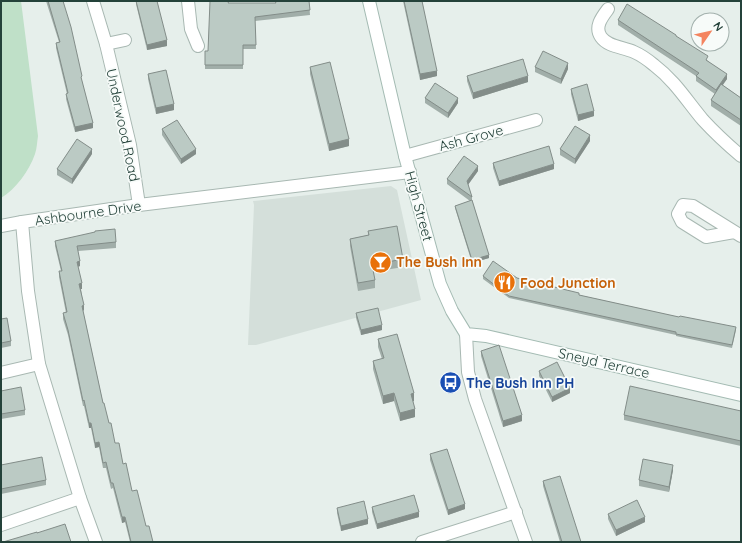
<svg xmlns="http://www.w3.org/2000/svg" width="742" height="543" font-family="Quicksand,sans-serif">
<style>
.built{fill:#d4dfda}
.green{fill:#bfe0c8}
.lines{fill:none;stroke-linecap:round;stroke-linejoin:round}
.minor-casing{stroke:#a8b8b2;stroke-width:14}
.tertiary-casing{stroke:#a8b8b2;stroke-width:14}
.secondary-casing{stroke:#a4bbb3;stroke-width:14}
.minor{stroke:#fff;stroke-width:12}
.tertiary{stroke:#fff;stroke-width:12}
.secondary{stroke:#fff;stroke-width:12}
.wall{fill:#a1aea9}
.shaded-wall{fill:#838d89}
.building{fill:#bbcac4;stroke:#838d89}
.labels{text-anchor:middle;stroke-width:3.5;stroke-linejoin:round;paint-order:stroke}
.street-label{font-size:14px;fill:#24423a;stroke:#f7fbf9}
.food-label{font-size:14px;font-weight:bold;fill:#c56008;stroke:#f7fbf9;text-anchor:start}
.transit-label{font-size:14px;font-weight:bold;fill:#164399;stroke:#f7fbf9;text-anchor:start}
</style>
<rect width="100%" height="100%" fill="#e6efeb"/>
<!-- built -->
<polygon class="built" points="391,186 397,190 421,300 256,345 248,345 254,205 253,201"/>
<!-- green -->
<path class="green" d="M1,1H21L38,136C37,142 37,148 35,154C29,171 16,189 1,198Z"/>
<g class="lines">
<defs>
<g id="minor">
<polyline points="93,1 106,44 130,145 139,205"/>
<polyline points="188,1 191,29 198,46"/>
<path d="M608,9C602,17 594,27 601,37C608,47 623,47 634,52C641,55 648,60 654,65C675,81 687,101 703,120C715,133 728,145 741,156"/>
<polyline points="106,44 125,40"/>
<polyline points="405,156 536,120"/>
<polyline points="1,226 22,222"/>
<polyline points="734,232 706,237 682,222 678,214 683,205 693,206 741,236"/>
<polyline points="1,373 39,364"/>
<polyline points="1,525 80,498"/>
<polyline points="96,542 80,498 39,364 28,291 22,222 139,205 410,172"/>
<polyline points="422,542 516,512"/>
</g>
<polyline id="tertiary" points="466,334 468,372 475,399 526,542"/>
<polyline id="secondary" points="369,1 405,156 440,284 452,311 466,334 486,336 741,395"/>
</defs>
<!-- minor casing -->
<use href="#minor" class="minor-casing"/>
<!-- tertiary casing -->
<use href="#tertiary" class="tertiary-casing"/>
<!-- secondary casing -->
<use href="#secondary" class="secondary-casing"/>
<!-- minor -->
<use href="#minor" class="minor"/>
<!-- tertiary -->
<use href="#tertiary" class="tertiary"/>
<!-- secondary -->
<use href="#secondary" class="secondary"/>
</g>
<!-- wall -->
<g class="wall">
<polygon points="46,1 63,1 93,128 75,132 66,99 67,94 56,48 56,43 59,42"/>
<polygon points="136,1 157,1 167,46 147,50 136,4"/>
<polygon points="275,1 309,1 310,15 255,21 256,49 243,49 243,69 205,69 205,51 208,51 229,3 275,3"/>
<polygon points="403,1 422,1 437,76 420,80"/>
<polygon points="618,20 676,36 708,61 727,79 722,85 741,98 741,126 711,106 711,100 715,94 696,81 696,76 618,25"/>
<polygon points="310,67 349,146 329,151 310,74"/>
<polygon points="535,67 568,69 561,84 535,72"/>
<polygon points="148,74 174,110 156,114 148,79"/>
<polygon points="467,76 528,82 473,99 467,81"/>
<polygon points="571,89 594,116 578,121 571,94"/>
<polygon points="425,98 458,103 448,118 425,103"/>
<polygon points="162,129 196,154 181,164 162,135"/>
<polygon points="590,141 575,164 560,155 560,149"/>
<polygon points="92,154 72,184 57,175 57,169"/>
<polygon points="493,163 554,169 499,186 493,168"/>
<polygon points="478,171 468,185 472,197 472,200 489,258 472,263 455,208 455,206 470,201 447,184 447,179"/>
<polygon points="368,231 403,259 403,267 373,272 375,280 375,288 358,291 350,246 350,239 368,235"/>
<polygon points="55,241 116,242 116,248 78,251 80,266 78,267 82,289 81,289 84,310 83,311 103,403 115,443 123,464 132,491 146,526 153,542 130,542 125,522 122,523 113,488 111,489 106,468 103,468 99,447 95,448 91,428 89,428 84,406 83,406 68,335 63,319 63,313 66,313 59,277 59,271 61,271 55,246"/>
<polygon points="483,276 517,278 579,295 736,330 732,348 676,336 676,335 509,298 483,279"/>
<polygon points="356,313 382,330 361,335 356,318"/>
<polygon points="1,319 11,341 11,346 1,348"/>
<polygon points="378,339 414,401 413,401 415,417 400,421 394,401 383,404 373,369 373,361 382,359 378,347"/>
<polygon points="481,351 522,421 503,427 481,356"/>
<polygon points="539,371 570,393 552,402 539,376"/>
<polygon points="1,391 25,410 25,415 1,419"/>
<polygon points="741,411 741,446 624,420 624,415"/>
<polygon points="430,454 465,509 448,515 430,460"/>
<polygon points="1,465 46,480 46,485 1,494"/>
<polygon points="673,470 669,492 639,486 639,480"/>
<polygon points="543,481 581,542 560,542 543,486"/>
<polygon points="372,507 419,517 377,529 372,512"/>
<polygon points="337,508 368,524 341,531 337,513"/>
<polygon points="608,514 645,522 616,536 608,519"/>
</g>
<!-- shaded-wall -->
<g class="shaded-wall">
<polygon points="167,40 167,46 147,50 147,45"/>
<polygon points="568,63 568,69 561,84 561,79"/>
<polygon points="437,71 437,76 420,80 420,74"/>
<polygon points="727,74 727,79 716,95 716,90"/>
<polygon points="528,76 528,82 473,99 473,93"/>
<polygon points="458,98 458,103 448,118 448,113"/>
<polygon points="174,104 174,110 156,114 156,108"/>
<polygon points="594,111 594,116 578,121 578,115"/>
<polygon points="93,123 93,128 75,132 75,127"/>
<polygon points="590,135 590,141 575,164 575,159"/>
<polygon points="349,139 349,146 329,151 329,144"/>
<polygon points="92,149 92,154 72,184 72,179"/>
<polygon points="196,149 196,154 181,164 181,159"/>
<polygon points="554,164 554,169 499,186 499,181"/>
<polygon points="478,166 478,171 467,186 467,181"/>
<polygon points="489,255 489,258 472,263 472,260"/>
<polygon points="80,261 80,266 77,267 77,262"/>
<polygon points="82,283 82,289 79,289 79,284"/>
<polygon points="84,305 84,310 82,311 82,306"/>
<polygon points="382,325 382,330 361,335 361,330"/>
<polygon points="570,388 570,393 552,402 552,397"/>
<polygon points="394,393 394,401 383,404 383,396"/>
<polygon points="414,393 414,401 411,402 411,394"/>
<polygon points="415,409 415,417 400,421 400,413"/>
<polygon points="522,415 522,421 503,427 503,421"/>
<rect x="89" y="423" width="2" height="5"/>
<polygon points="99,442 99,447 95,448 95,443"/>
<polygon points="673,465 673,470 669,492 669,487"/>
<polygon points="465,504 465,509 448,515 448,510"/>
<polygon points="419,512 419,517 377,529 377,524"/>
<polygon points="122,517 125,517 125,522 122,523"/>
<polygon points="645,517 645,522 616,536 616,530"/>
<polygon points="368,519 368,524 341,531 341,526"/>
</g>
<!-- building -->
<g class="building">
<polygon points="48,1 63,1 71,27 82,76 81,77 93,123 75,127 66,94 68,93 56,43 60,42"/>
<polygon points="136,1 157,1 167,40 147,45"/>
<polygon points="210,1 229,1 228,3 276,3 275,1 309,1 310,10 255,17 256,45 243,45 243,65 205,65 205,51 208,51"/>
<polygon points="404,1 422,1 437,71 420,74"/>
<polygon points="627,4 676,35 676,36 708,56 706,60 727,74 716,90 696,76 699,73 618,20"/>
<polygon points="543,51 568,63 561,79 535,67"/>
<polygon points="523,59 528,76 473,93 467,76"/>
<polygon points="330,62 349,139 329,144 310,67"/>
<polygon points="166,70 174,104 156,108 148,74"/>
<polygon points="435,83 458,98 448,113 425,98"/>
<polygon points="587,84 594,111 578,115 571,89"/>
<polygon points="721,84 741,98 741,120 711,100"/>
<polygon points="177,120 196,149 181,159 162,129"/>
<polygon points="575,126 590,135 575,159 560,149"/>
<polygon points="77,139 92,149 72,179 57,169"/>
<polygon points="549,146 554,164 499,181 493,163"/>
<polygon points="464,156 478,166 467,181 472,197 447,179"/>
<polygon points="472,200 489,255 472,260 455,206"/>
<polygon points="397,226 403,259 372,265 375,280 358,283 350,239 369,235 368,231"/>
<polygon points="115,229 116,242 77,246 80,261 77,262 82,283 79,284 84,305 82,306 103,403 104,403 109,423 111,423 115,443 119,443 123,464 126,463 132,491 137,490 146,526 149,526 153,542 131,542 125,517 122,517 113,483 111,483 106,462 103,463 99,442 95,443 91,423 89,423 84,400 83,401 68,330 63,313 67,312 59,271 62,271 55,241 95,232 95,231"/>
<polygon points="493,261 517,278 579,293 579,295 679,317 680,316 736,327 732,345 676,334 676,332 509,296 483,276"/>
<polygon points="378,308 382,325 361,330 356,313"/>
<polygon points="7,318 11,341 1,343 1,319"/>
<polygon points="397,334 414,393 411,394 415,409 400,413 394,393 383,396 373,361 384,358 378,339"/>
<polygon points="499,345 522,415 503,421 481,351"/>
<polygon points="557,362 570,388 552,397 539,371"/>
<polygon points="630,386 741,411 741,441 624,415"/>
<polygon points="21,387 25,410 1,414 1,391"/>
<polygon points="447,449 465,504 448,510 430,454"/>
<polygon points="42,457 46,480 1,489 1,465"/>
<polygon points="643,459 673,465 669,487 639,480"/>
<polygon points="560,476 581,542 562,542 543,481"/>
<polygon points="414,495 419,512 377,524 372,507"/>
<polygon points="637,500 645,517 616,530 608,514"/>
<polygon points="364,501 368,519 341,526 337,508"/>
<polygon points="65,524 71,542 3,542 37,532 37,533"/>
</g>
<!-- icons -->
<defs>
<symbol id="bar-disc" viewBox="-11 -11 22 22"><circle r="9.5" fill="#e8710a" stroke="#f7fbf9"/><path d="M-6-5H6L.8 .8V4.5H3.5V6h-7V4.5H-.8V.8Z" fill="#fff"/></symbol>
<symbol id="restaurant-disc" viewBox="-11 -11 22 22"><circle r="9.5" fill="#e8710a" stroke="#f7fbf9"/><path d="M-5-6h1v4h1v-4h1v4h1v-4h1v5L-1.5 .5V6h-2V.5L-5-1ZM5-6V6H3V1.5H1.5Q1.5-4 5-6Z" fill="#fff"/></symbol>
<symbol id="bus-disc" viewBox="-11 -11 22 22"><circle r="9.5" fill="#1a4fb4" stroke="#f7fbf9"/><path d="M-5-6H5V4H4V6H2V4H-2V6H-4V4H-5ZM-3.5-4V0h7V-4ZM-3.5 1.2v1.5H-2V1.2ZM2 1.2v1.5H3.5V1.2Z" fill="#fff"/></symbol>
</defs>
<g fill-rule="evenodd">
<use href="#bar-disc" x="368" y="250" width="25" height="25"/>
<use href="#restaurant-disc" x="492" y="270" width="25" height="25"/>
<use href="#bus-disc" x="438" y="370" width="25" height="25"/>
</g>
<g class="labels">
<!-- street labels -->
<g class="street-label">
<text transform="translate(123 125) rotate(78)" y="5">Underwood Road</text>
<text transform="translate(471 138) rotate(-15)" y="5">Ash Grove</text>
<text transform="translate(419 206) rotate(75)" y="5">High Street</text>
<text transform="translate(88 213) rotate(-8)" y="5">Ashbourne Drive</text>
<text transform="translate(604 363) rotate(13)" y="5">Sneyd Terrace</text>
</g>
<!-- food labels -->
<g class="food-label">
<text x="396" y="267">The Bush Inn</text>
<text x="520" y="288">Food Junction</text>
</g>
<!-- transit labels -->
<g class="transit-label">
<text x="466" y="388">The Bush Inn PH</text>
</g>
</g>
<!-- border -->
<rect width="742" height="543" fill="none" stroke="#24423a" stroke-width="4"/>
<!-- north arrow -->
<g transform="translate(710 32) rotate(56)"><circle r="19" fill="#f7fbf9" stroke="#a3b1ad"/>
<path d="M0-3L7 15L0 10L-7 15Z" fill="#f4845f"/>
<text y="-6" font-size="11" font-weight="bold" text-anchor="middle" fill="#24423a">N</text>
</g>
</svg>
